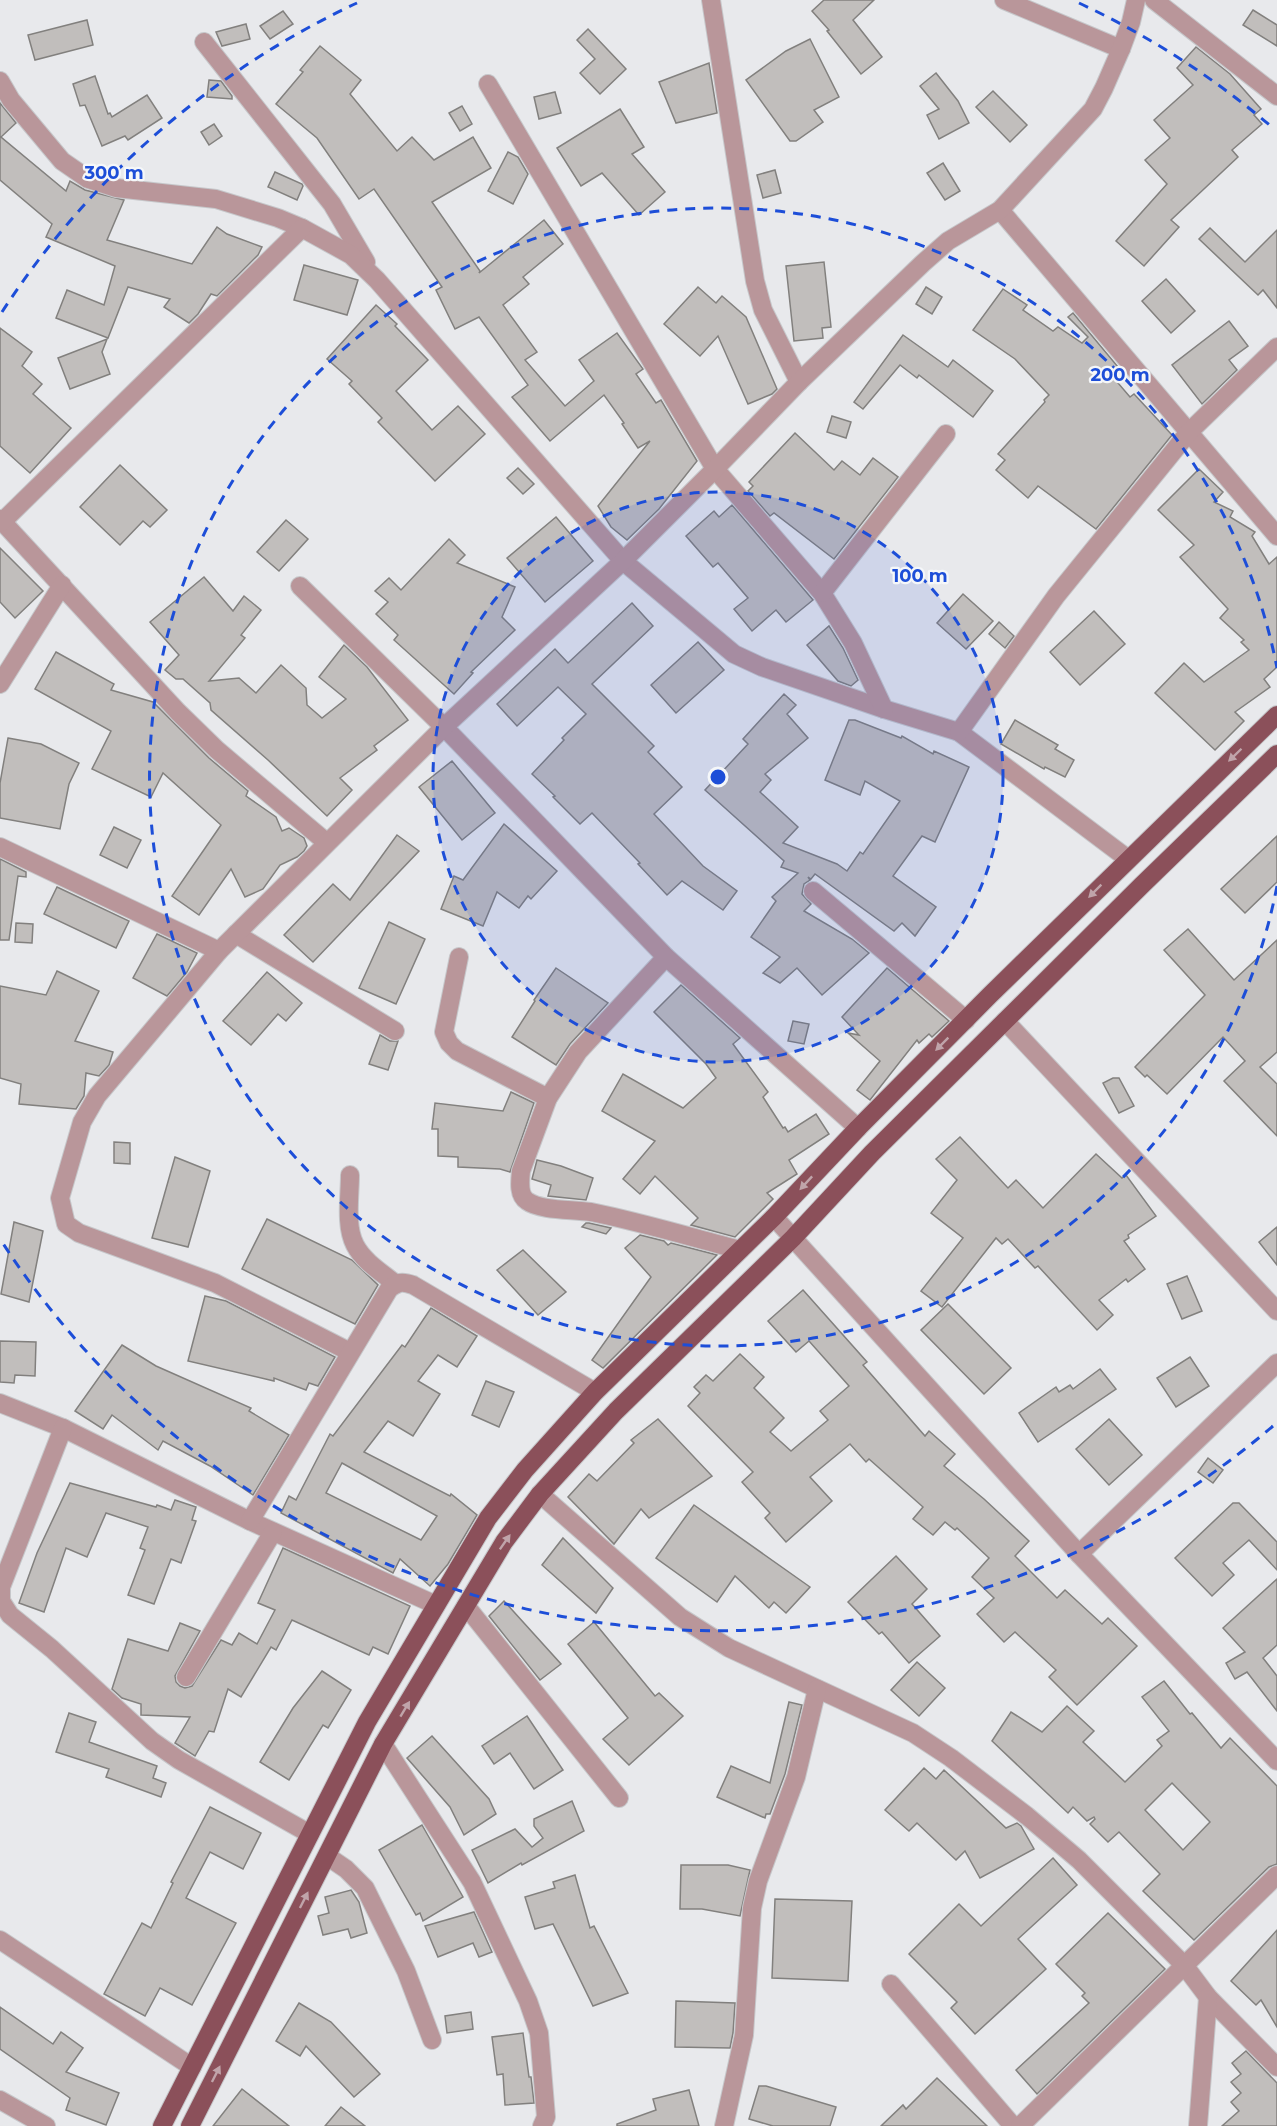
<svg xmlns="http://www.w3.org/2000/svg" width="1277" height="2126" font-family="Montserrat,sans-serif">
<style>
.building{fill:#c1bebc;stroke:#82807e;stroke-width:1.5;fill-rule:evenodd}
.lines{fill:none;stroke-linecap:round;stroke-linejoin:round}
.minor-casing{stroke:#c6c7ca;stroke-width:20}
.major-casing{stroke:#c6c7ca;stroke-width:20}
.minor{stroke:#b9969a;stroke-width:18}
.major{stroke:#8b505a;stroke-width:18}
.oneway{fill:#c0a4aa}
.ring{fill:none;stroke:#1d4ed8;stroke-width:3;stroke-dasharray:10 8}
.centre{fill:#1d4ed8;stroke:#f5f7f9;stroke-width:3}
.ring-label{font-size:18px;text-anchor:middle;font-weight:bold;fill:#1d4ed8;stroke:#f5f7f9;stroke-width:4.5;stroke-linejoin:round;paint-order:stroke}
</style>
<rect width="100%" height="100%" fill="#e8e9ec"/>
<!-- building -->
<g class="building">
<polygon points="824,0 874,0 853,20 882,57 861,74 827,31 829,30 812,11"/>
<polygon points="1253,10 1277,25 1277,46 1243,25"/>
<polygon points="283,11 293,24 270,39 260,26"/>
<polygon points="87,20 93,45 35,60 28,35"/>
<polygon points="246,24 250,39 222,46 216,32"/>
<polygon points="588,29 626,69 600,94 580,73 595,59 577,40"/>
<polygon points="810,39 839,97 814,110 823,122 796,141 790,141 746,80 786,51"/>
<polygon points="320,46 361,80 350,94 397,151 412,137 434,160 473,137 491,168 432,202 480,271 479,273 544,220 563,244 523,277 529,284 503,305 537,352 525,360 565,406 594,381 579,360 617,333 643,369 636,374 656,403 661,400 697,461 659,509 627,540 611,527 598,506 650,441 638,448 622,424 624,423 604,395 550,441 512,397 528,385 479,317 455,329 436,290 442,287 374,189 359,199 317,138 276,104 303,72 300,70"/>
<polygon points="1196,47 1230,74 1261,109 1254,115 1262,124 1232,150 1238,157 1171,220 1179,227 1144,266 1116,241 1167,184 1145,160 1170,138 1154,120 1193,85 1177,68"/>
<polygon points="709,63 717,113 676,123 659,82"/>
<polygon points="936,73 958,101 969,123 939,139 927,115 939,109 920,86"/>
<polygon points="95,76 108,114 110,113 112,117 147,95 162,118 128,140 125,136 102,146 85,105 80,106 73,84"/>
<polygon points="209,80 221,81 232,96 232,99 207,97"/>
<polygon points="993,91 1027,125 1010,142 976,107"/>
<polygon points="555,92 561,113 539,119 534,97"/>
<polygon points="0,103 16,123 1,137 66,191 70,181 85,190 124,200 107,240 192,264 217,227 227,234 262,247 258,255 217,296 211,294 198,314 189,323 164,307 170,299 128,287 108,338 56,318 67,290 104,305 115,266 46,237 52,224 0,180"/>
<polygon points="462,106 472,124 460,131 449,113"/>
<polygon points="620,109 644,147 632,154 665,192 639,215 602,173 581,186 557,148"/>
<polygon points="214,124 222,136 209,145 201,132"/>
<polygon points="508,152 518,157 528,174 513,204 488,191"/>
<polygon points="943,163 960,191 945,200 927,173"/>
<polygon points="775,170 781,193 763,198 757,175"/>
<polygon points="275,172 302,184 303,186 297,200 268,187"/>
<polygon points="1210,228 1245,262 1277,230 1277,308 1263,290 1258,295 1199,239"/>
<polygon points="824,262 831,327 822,328 823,338 794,341 786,266"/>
<polygon points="304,265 358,280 347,315 294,300"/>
<polygon points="1166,279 1195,311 1171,333 1142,301"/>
<polygon points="698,287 716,303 722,296 746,317 777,389 772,394 748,404 718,336 700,356 664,324"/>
<polygon points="926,287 942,297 932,314 916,304"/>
<polygon points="1003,289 1027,305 1023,310 1053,331 1058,327 1082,343 1088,337 1068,317 1073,313 1118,367 1113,373 1120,380 1118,383 1130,397 1134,394 1172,435 1096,529 1038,486 1028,498 996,470 1005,460 998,454 1045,402 1044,400 1049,395 1015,359 973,330"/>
<polygon points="376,305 397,324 395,326 428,360 396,391 432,430 458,406 485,434 435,481 378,422 382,418 349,384 352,381 327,359"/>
<polygon points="1229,321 1248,346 1229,360 1237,370 1202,404 1172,365"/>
<polygon points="0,328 32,352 22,366 42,384 33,394 71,428 30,473 0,446"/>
<polygon points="903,335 948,367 953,360 993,391 973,417 919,375 917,378 900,365 863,409 854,402"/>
<polygon points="107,339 102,352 110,374 70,389 58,358"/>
<polygon points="832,416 851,422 846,438 827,432"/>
<polygon points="795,433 834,470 842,461 860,475 873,458 898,477 834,559 774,513 770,516 748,491 753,486 749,482"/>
<polygon points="120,465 167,510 150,527 143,521 120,545 80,507"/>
<polygon points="518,468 534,484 523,494 507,478"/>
<polygon points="1199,469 1223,492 1214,502 1233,511 1230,517 1255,532 1252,536 1269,564 1277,557 1277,667 1264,679 1270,687 1235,712 1244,721 1215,750 1155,693 1184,663 1204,682 1249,650 1241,642 1244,640 1220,618 1228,609 1180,557 1194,545 1158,510"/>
<polygon points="732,505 813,600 786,622 776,610 752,631 734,609 748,598 718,563 713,567 686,536 714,511 719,517"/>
<polygon points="556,517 593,561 545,602 507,558"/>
<polygon points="286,520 308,539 279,571 257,552"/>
<polygon points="449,539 465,555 457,563 515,587 502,617 515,630 471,672 473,673 454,694 394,640 398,635 376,614 388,602 375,591 389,578 401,590"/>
<polygon points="0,548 43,591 15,618 0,602"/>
<polygon points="204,577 233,611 244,596 261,610 241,635 245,638 209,681 239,678 256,693 281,665 306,688 307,705 322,718 346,699 319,677 344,645 367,667 408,720 374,746 377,750 340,778 352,790 327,816 268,760 211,710 210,703 183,679 176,679 165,670 179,655 150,622"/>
<polygon points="963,594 993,621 966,649 937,623"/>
<polygon points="632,603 653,626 592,684 654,746 648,752 682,787 654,814 703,866 737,891 723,910 682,881 667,895 638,864 640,863 592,813 580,824 553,797 555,796 532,774 564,740 562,738 586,714 558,687 517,726 497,704 555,649 568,663"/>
<polygon points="1094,611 1125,644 1080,685 1050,652"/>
<polygon points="999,622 1014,636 1005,648 989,634"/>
<polygon points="829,626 843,648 858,680 851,686 838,681 807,645"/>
<polygon points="698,642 724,670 676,713 651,685"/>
<polygon points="56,652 114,684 111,690 153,702 209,758 248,791 246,796 276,817 282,831 289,828 304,838 307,846 304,851 297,857 280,865 263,889 245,897 231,869 199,915 172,896 221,825 163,773 151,797 92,769 111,731 35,689"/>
<polygon points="784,694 796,705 787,714 808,738 765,774 771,780 760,792 798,827 783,843 837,864 847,871 860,852 863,854 900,801 865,781 860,795 825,780 849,720 855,720 901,738 902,736 933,754 934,751 969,767 935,842 922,836 893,876 936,907 915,936 902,923 894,931 815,874 811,879 808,877 810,880 804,884 802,894 811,904 804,911 852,939 869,953 822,995 797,968 780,983 763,973 780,957 751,937 776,901 772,897 798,873 781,867 784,861 705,790 748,744 743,739"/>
<polygon points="1015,720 1058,745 1055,749 1074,760 1065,777 1045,767 1044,769 1001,744"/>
<polygon points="8,738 41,744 79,763 69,784 60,829 0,818 0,783"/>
<polygon points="452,761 495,813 462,840 419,787"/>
<polygon points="504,824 557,871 531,899 528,896 519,908 497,892 483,926 441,909 454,876 463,880"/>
<polygon points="114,827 141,840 127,868 100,855"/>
<polygon points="397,835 419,851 313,962 284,935 333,884 350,900"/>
<polygon points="1277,836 1277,882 1245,913 1221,889"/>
<polygon points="0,859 26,872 26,877 18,876 9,940 0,940"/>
<polygon points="57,887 129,921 116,948 44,914"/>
<polygon points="389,922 425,939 396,1004 359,988"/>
<polygon points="16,923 33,924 32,943 15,942"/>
<polygon points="1188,929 1234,980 1277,940 1277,1052 1260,1067 1277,1084 1277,1136 1224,1081 1245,1061 1223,1037 1167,1094 1147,1075 1145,1077 1135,1067 1205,995 1164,950"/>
<polygon points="157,934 197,953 187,972 167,996 133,978"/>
<polygon points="556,968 608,1003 570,1044 556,1065 512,1037 535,1001 534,1000"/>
<polygon points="887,968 949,1021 932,1037 929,1034 919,1043 917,1040 870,1100 857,1090 880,1061 848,1033 859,1035 842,1017"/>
<polygon points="57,971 99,991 75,1041 113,1052 109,1065 99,1076 86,1073 84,1096 76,1109 19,1104 21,1084 0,1078 0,986 46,995"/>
<polygon points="267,972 302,1003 286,1021 278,1014 251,1045 223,1021"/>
<polygon points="681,985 740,1038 733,1044 768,1092 763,1097 783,1128 785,1127 788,1132 816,1114 829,1134 789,1160 797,1174 767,1193 773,1199 735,1237 691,1225 698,1218 655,1176 640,1194 623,1179 655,1141 602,1111 623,1074 683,1108 716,1078 706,1064 654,1012"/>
<polygon points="793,1021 809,1024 804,1044 788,1041"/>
<polygon points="380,1035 390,1041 398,1041 388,1070 369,1064"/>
<polygon points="1113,1078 1119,1078 1134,1106 1119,1113 1103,1083"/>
<polygon points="511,1092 534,1103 510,1172 500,1169 458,1167 458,1157 438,1156 438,1129 432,1129 435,1103 503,1111"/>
<polygon points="960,1137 1008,1188 1016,1180 1043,1208 1096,1154 1122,1178 1126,1175 1156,1216 1128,1235 1129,1238 1124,1241 1145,1269 1128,1282 1126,1279 1099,1300 1113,1315 1097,1330 1038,1266 1035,1268 1008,1239 1002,1244 996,1238 942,1307 921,1291 963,1238 931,1213 957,1180 936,1159"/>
<polygon points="114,1142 130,1143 130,1164 114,1163"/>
<polygon points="175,1157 210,1171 188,1247 152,1238"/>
<polygon points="537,1160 561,1166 593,1178 586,1200 548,1196 551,1185 532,1179"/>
<polygon points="267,1219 352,1260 378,1285 355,1324 242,1269"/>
<polygon points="14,1222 43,1231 29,1302 1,1294"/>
<polygon points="586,1223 589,1223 611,1228 606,1234 582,1227"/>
<polygon points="1277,1227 1277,1265 1259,1242"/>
<polygon points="640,1235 664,1241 668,1245 671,1243 717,1255 603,1368 592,1360 651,1277 625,1248"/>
<polygon points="523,1250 566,1292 538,1315 497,1270"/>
<polygon points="1187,1276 1202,1311 1182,1319 1167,1284"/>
<polygon points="803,1290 867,1362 863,1365 925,1436 929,1431 955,1454 944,1466 984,1499 1029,1541 1015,1556 1057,1598 1065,1590 1102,1624 1108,1618 1137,1646 1077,1705 1049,1677 1056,1670 1015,1632 1004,1642 977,1614 994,1598 972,1577 989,1558 957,1528 955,1530 945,1522 933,1535 913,1519 923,1507 869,1459 866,1462 850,1444 810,1477 832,1501 786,1542 765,1518 770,1513 742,1482 753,1472 688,1406 700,1393 694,1387 706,1375 713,1381 740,1354 764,1377 754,1388 784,1418 770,1432 791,1451 828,1420 820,1411 849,1386 809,1341 796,1352 768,1321"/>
<polygon points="205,1296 226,1301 335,1357 318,1386 309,1383 306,1390 274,1378 274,1381 188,1361"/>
<polygon points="948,1304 1011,1368 984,1394 921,1330"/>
<path d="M431,1308L477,1336L457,1367L438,1355L418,1381L440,1394L413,1436L388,1421L364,1452L450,1496L451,1494L477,1515L448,1564L430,1586L400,1559L393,1573L281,1513L289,1496L296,1500L330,1434L333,1436L402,1345L405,1347ZM342,1463L437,1516L421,1540L326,1493Z"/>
<polygon points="0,1341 36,1342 35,1376 15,1375 14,1383 0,1382"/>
<polygon points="122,1345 156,1366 251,1408 249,1411 289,1435 253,1495 210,1466 163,1441 158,1450 112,1415 103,1429 75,1411"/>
<polygon points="1190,1357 1209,1386 1176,1407 1157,1378"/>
<polygon points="1100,1369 1116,1389 1038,1442 1019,1413 1056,1387 1059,1392 1070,1385 1073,1389"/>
<polygon points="486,1381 514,1392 499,1427 472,1415"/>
<polygon points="658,1419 712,1476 649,1518 641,1509 614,1544 568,1497 589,1474 597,1481 634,1443 631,1440"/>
<polygon points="1109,1419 1142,1455 1109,1485 1076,1449"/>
<polygon points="1208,1458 1223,1470 1213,1483 1198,1472"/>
<polygon points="70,1483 156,1507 157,1505 171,1510 175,1500 196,1507 192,1520 196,1521 181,1563 171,1559 154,1604 128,1595 145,1550 140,1548 148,1527 106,1513 87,1557 66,1548 44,1612 19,1603 37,1553"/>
<polygon points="1233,1503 1239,1503 1277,1542 1277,1570 1249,1540 1223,1563 1234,1575 1212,1596 1175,1558"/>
<polygon points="694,1505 810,1587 786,1613 774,1602 769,1608 735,1576 717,1602 656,1558"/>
<polygon points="563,1538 613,1588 596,1613 542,1565"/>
<polygon points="283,1548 410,1606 388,1654 373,1647 369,1655 292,1620 276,1650 271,1647 241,1697 228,1689 214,1732 209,1731 195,1756 175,1743 190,1717 141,1715 141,1704 122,1698 112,1689 128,1639 168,1651 180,1623 200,1631 175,1676 176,1682 180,1686 185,1688 192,1686 221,1640 232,1645 239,1633 257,1644 275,1610 258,1603"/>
<polygon points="896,1556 927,1589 912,1604 940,1636 909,1663 882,1632 879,1634 848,1602"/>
<polygon points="1277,1579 1277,1645 1263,1658 1277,1676 1277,1711 1247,1672 1235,1679 1226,1663 1245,1652 1223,1628"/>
<polygon points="504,1601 561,1664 540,1680 489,1616"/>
<polygon points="594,1622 655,1696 659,1693 683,1716 629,1765 603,1739 628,1718 568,1644"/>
<polygon points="917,1662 945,1688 919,1716 891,1690"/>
<polygon points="322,1671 351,1690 328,1728 323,1725 289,1780 260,1762 293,1708"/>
<path d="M1164,1681L1190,1714L1192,1713L1221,1748L1230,1738L1277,1786V1864L1269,1867L1194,1940L1143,1891L1160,1874L1119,1832L1108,1842L1090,1824L1095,1819L1094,1817L1087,1821L1073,1807L1068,1813L992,1741L1011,1712L1042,1732L1067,1706L1094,1731L1083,1742L1125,1782L1162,1746L1157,1740L1169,1731L1142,1697ZM1172,1783L1210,1822L1183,1850L1145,1810Z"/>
<polygon points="789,1702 802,1705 785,1774 770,1814 766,1814 765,1818 717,1797 731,1766 770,1783"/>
<polygon points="69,1713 96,1722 89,1742 157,1766 153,1778 166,1783 161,1797 106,1777 109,1769 56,1752"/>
<polygon points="527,1716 563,1770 534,1789 510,1753 494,1764 482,1746"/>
<polygon points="432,1736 489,1799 496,1814 464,1835 450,1807 407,1758"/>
<polygon points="924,1768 936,1779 944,1770 1006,1828 1017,1823 1021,1826 1034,1849 980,1878 965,1851 956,1860 917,1823 909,1831 885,1810"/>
<polygon points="572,1801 584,1831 522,1865 521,1863 488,1883 472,1850 515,1829 532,1847 543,1838 534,1826 534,1819"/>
<polygon points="210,1807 261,1833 243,1869 210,1852 186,1898 236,1923 192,2005 160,1988 145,2016 104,1994 142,1923 151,1928 173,1883 171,1882"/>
<polygon points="422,1825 463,1897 423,1921 420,1913 416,1915 379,1850"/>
<polygon points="1053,1858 1077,1885 1018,1939 1046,1969 975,2034 951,2008 957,2002 909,1954 959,1904 981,1926"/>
<polygon points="681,1865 728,1865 750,1870 740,1916 702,1909 680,1909"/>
<polygon points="575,1875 590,1928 594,1926 628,1993 593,2006 553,1924 535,1929 525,1897 555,1888 553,1882"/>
<polygon points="351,1890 359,1902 367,1933 351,1938 348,1929 323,1935 318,1916 329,1913 325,1897"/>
<polygon points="775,1899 852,1901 848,1981 772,1978"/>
<polygon points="474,1912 492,1952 479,1957 473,1943 438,1957 425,1926"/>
<polygon points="1108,1913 1165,1969 1037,2094 1016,2070 1089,2003 1082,1996 1085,1993 1056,1964"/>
<polygon points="1277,1930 1277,2027 1261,2000 1256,2005 1231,1981"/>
<polygon points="676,2001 735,2003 733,2033 730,2048 675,2047"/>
<polygon points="299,2003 331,2022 380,2074 354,2097 306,2046 300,2056 276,2041"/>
<polygon points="0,2007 53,2044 61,2032 83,2048 66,2072 119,2093 106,2125 66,2110 70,2098 0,2049"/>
<polygon points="471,2012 473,2029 447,2033 445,2016"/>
<polygon points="523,2033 529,2077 531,2077 534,2103 505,2105 503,2074 497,2075 492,2037"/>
<polygon points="1246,2051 1277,2083 1277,2126 1222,2126 1239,2111 1231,2102 1241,2093 1231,2082 1241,2074 1232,2063"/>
<polygon points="937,2078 987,2126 881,2126 903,2105 906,2109"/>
<polygon points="759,2086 766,2086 836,2107 830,2126 773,2126 749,2119"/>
<polygon points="242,2089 289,2126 213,2126"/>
<polygon points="689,2090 699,2126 617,2126 617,2124 656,2110 653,2099"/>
<polygon points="341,2107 365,2126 325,2126"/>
</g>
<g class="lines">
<defs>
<g id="minor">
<polyline points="711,0 755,281 763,310 799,382"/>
<polyline points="1004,0 1121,49"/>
<polyline points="1154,0 1277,96"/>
<polyline points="204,42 332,204 366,262"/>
<polyline points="0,81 11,100 62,161 88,179 116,188 216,199 278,218 302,228 351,255 377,280 623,561 734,654 762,667 884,709 959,732 1128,859"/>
<polyline points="488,84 715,469 822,593 853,643 884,709"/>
<polyline points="1000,210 1277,536"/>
<polyline points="0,519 178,712 217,750 326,842"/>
<polyline points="2,522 302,228"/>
<polyline points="300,586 444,727 666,957 858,1128"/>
<polyline points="822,593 946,434"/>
<polyline points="0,684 62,585"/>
<polyline points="959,732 1056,596 1189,432 1277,347"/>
<polyline points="0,847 219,951"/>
<polyline points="813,891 966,1020"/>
<polyline points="236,934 395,1031"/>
<polyline points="459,957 444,1032 449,1043 457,1051 548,1098"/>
<path d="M666,957L578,1052L548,1098L521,1171C520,1181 518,1195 527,1201C541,1211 573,1209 591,1212C641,1222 690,1237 740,1250"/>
<polyline points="1005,1021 1277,1311"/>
<path d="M350,1175C350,1196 345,1226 355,1245C363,1261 382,1273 396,1284"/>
<polyline points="774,1217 1079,1554 1277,1761"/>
<polyline points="350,1352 215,1283 79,1233 66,1224 60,1198 82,1122 97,1096 219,951 444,727 623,561 715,469 799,382 923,263 948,241 1000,210 1093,109 1104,88 1121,49 1131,22 1136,0"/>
<polyline points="0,1403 63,1428 250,1521 436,1605"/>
<polyline points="63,1428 1,1587 1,1601 10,1615 52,1649 152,1741 179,1760 310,1834"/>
<polyline points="540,1494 680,1617 729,1648 913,1733 951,1758 1027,1816 1079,1860 1184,1965 1208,1997 1277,2067"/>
<path d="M250,1521L389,1289C398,1282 402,1281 413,1285L595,1392"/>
<polyline points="1079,1554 1277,1363"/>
<polyline points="466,1606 619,1798"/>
<polyline points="186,1677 273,1532"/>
<polyline points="383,1744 472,1882 528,2001 539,2033 546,2117 542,2126"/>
<polyline points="327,1856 346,1869 365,1888 406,1971 432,2040"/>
<polyline points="0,1940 192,2067"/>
<polyline points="891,1984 1013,2126"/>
<polyline points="0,2100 46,2126"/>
<polyline points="724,2126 744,2035 752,1908 758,1881 796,1777 817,1689"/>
<polyline points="1020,2126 1277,1875"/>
<polyline points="1198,2126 1208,1997"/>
</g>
<g id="major">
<polyline points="162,2126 367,1722 488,1518 525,1470 595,1392 774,1217 858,1128 990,995 1277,715"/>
<polyline points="190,2126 383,1744 504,1542 540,1494 616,1411 793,1238 872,1153 1142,885 1277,754"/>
</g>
</defs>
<!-- minor casing -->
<use href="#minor" class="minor-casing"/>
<!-- major casing -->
<use href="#major" class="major-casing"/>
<!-- minor -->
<use href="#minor" class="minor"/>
<!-- major -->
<use href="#major" class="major"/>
</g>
<!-- one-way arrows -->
<defs><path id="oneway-solid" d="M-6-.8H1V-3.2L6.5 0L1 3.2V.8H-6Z" transform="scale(1.5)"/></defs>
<g class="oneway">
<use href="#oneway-solid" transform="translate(1235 755) rotate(136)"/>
<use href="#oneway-solid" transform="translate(1095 891) rotate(135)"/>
<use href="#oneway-solid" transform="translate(942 1044) rotate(135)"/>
<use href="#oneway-solid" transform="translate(806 1183) rotate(133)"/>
<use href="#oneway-solid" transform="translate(505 1542) rotate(-55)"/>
<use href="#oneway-solid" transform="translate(405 1709) rotate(-59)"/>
<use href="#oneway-solid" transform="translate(304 1900) rotate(-63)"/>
<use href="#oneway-solid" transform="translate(216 2074) rotate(-63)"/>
</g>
<!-- distance rings -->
<circle cx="718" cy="777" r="285" fill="#1d4ed8" fill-opacity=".12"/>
<g class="ring">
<circle cx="718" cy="777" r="285"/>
<path d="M1277 886A569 569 0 1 1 1277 668"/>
<path d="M1273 1426A854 854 0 0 1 2 1242M2 312A854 854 0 0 1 357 3M1079 3A854 854 0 0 1 1273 128"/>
</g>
<circle cx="718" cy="777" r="9" class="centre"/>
<g class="ring-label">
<text x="114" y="179">300 m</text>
<text x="1120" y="381">200 m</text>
<text x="920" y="582">100 m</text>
</g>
</svg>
